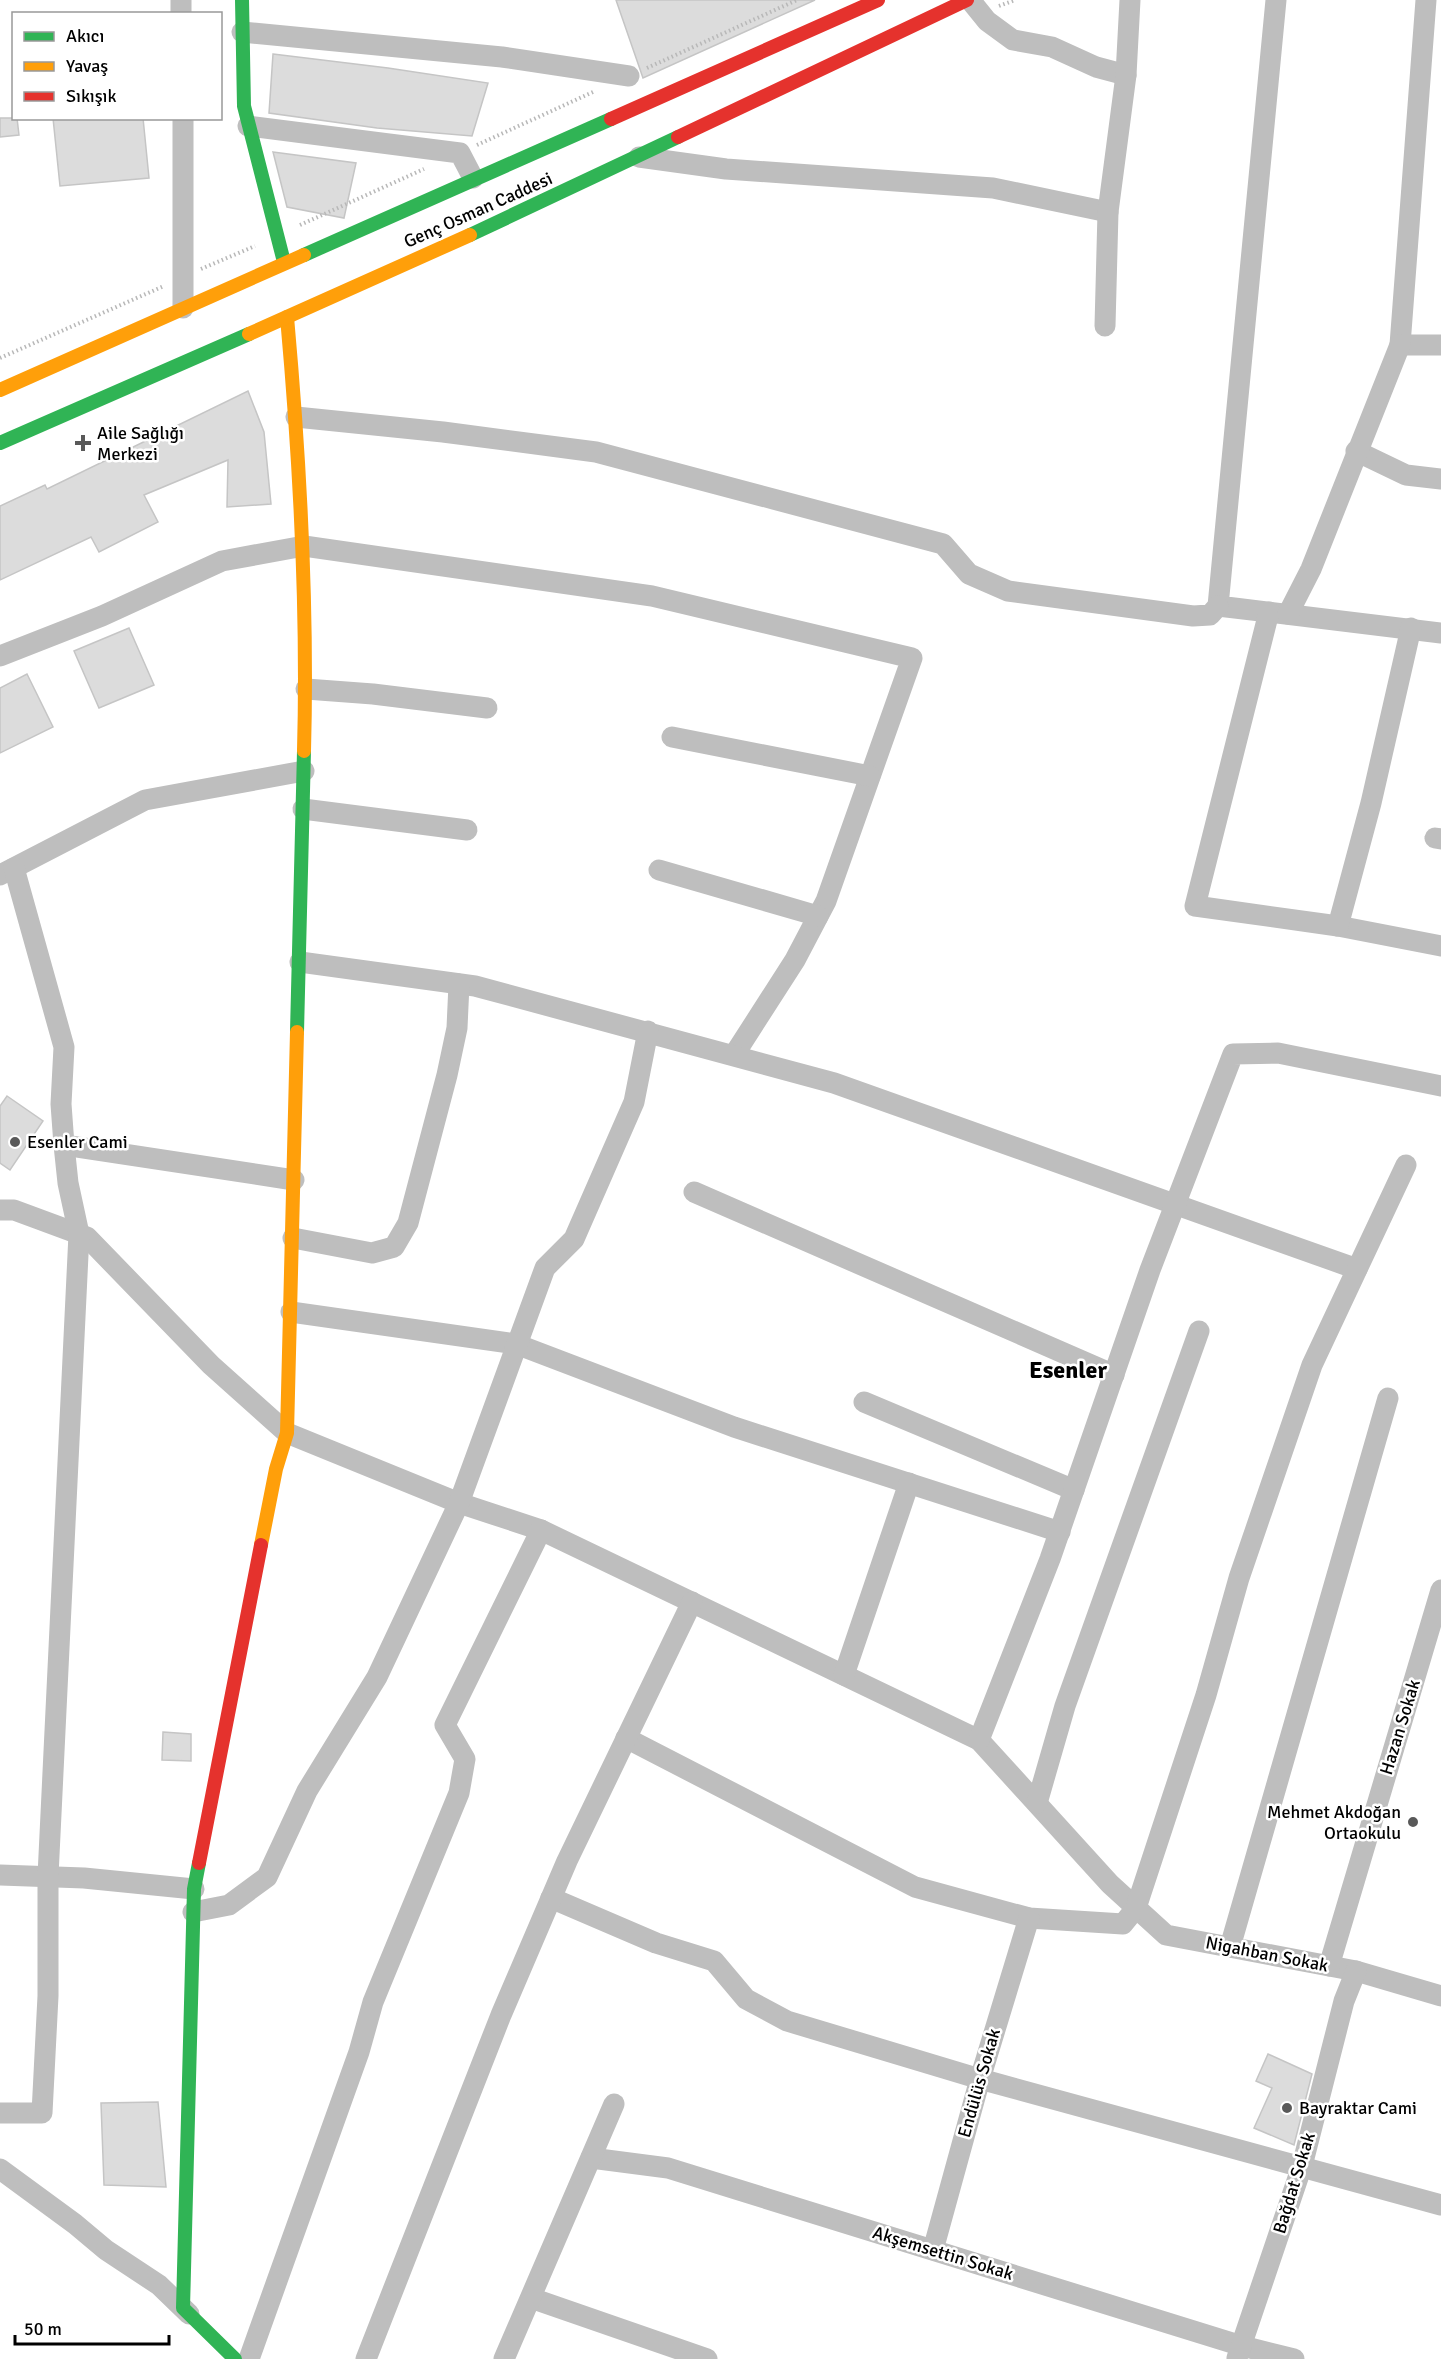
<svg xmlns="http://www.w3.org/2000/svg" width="1441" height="2359" font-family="Signika,sans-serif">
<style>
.building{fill:#dcdcdc;stroke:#c5c5c5;stroke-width:1.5}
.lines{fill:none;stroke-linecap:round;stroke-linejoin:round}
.path{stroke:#b8b8b8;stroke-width:4;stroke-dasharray:1.5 3;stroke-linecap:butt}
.street{stroke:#bebebe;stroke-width:21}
.fast{stroke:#30b455;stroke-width:14}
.slow{stroke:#ff9f0a;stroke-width:14}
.jam{stroke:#e5322d;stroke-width:14}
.poi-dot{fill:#595959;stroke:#fff;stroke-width:2}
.labels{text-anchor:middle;stroke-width:5;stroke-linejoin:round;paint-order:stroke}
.street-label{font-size:18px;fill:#000;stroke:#fff}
.poi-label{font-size:18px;fill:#000;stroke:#fff;text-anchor:start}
.district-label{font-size:24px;font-weight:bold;fill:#000;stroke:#fff}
</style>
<rect width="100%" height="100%" fill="#fff"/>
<!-- building -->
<g class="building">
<polygon points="616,0 815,0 643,78"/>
<polygon points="273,54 388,68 488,83 472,136 377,128 269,113"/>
<polygon points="0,118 17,118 19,135 0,137"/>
<polygon points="53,118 143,118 149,178 60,186"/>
<polygon points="273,152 356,163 344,218 287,207"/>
<polygon points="248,391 264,432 271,504 227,507 228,460 144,495 158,522 99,552 91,537 0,580 0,506 45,485 47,489"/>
<polygon points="129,628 154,685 99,708 74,651"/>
<polygon points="27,674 53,727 0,753 0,688"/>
<polygon points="7,1096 43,1121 10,1170 0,1163 0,1106"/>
<polygon points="163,1732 191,1734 191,1761 162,1760"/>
<polygon points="1268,2054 1312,2074 1294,2145 1254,2128 1272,2088 1256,2081"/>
<polygon points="158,2102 166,2187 104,2185 101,2103"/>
</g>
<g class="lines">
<!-- path -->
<g class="path">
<polyline points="999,6 1015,0"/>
<polyline points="647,68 797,0"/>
<polyline points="477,145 593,92"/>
<polyline points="300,225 424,169"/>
<polyline points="201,269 255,246"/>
<polyline points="0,358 164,286"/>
</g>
<!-- street -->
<g class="street">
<polyline points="181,0 181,14"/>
<polyline points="970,0 987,21 1013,40 1052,47 1096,67 1126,75"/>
<polyline points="1276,0 1218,606 1441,633"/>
<polyline points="1426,0 1400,345 1441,345"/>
<polyline points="242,32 502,57 629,76"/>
<polyline points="183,118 183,308"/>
<polyline points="248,126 460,153 473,178"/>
<polyline points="639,157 726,169 993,188 1108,212"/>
<polyline points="1105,326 1108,212 1126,75 1130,0"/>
<polyline points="296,417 443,432 596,452 943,544 969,574 1008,591 1193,616 1210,615 1218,606"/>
<polyline points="1356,451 1406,475 1441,479"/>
<polyline points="1269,612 1195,906 1338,926 1441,946"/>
<polyline points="1288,614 1311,569 1400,345"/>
<polyline points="0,656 102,616 222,561 304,546 652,596 912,658 826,901 795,960 734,1055"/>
<polyline points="306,689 373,694 487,708"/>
<polyline points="672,737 870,776"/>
<polyline points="303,809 467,830"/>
<polyline points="1435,838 1441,839"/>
<polyline points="659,870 818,916"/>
<polyline points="0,875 145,800 304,771"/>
<polyline points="1338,926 1371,803 1411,628"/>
<polyline points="300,962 475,986 834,1083 1357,1269"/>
<polyline points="64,1145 294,1180"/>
<polyline points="694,1192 1114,1375"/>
<polyline points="0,1210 14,1210 87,1237 211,1365 287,1433 459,1503 541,1530 979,1740 1110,1884 1166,1935 1356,1971 1441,1996"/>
<polyline points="293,1238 372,1253 394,1247 408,1223 447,1075 457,1028 459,984"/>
<polyline points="291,1312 516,1344 734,1427 1060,1532"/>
<polyline points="864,1402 1074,1490"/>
<polyline points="844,1675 909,1483"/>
<polyline points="626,1738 915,1887 1029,1918 1123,1924 1136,1908 1206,1695 1239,1578 1312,1365 1406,1165"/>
<polyline points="979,1740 1050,1559 1150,1270 1233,1054 1278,1053 1441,1086"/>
<polyline points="1037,1803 1065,1706 1199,1331"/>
<polyline points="0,1875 84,1878 194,1889"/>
<polyline points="551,1898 656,1943 714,1961 746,1999 787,2021 980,2079 1441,2205"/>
<polyline points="193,1912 229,1905 267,1877 307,1791 377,1677 459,1503 545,1268 574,1239 634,1102 648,1031"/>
<polyline points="1230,1947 1388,1398"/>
<polyline points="1329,1966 1441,1590"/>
<polyline points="0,2113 42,2113 48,1996 48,1876 79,1234 68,1183 64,1145 61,1104 64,1047 14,868"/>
<polyline points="591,2158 668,2168 1242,2346 1294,2359"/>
<polyline points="0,2169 75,2224 106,2250 159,2285 189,2314"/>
<polyline points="933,2250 980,2079 1029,1918"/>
<polyline points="531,2298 707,2359"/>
<polyline points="1237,2358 1302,2166 1344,2001 1356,1971"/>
<polyline points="249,2359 359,2052 373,2002 459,1793 465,1759 445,1725 541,1530"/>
<polyline points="366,2359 501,2015 567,1861 692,1602"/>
<polyline points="504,2359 614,2104"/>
</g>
<!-- fast -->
<g class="fast">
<polyline points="242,0 244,106 284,262"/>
<polyline points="470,235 678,137"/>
<polyline points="304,255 611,119"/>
<polyline points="0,443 249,334"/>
<polyline points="297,1032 304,751"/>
<polyline points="199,1863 194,1889 183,2308 235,2359"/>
</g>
<!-- slow -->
<g class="slow">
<path d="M287,317C300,462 308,606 304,751"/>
<polyline points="249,334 470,235"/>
<polyline points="0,390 304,255"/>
<polyline points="261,1545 276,1469 287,1433 297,1032"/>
</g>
<!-- jam -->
<g class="jam">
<polyline points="611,119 878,0"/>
<polyline points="678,137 967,0"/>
<polyline points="199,1863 261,1545"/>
</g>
</g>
<!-- markers -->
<g class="poi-dot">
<path d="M80 434h6v6h6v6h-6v6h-6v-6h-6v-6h6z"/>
<circle cx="15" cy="1142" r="6"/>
<circle cx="1413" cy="1822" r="6"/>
<circle cx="1287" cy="2108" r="6"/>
</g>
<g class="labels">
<!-- street labels -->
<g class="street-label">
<text transform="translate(478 210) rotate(-24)" y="6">Genç Osman Caddesi</text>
<text transform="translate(1400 1727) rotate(-73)" y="6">Hazan Sokak</text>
<text transform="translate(1267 1954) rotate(11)" y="6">Nigahban Sokak</text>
<text transform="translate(979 2083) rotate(-74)" y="6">Endülüs Sokak</text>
<text transform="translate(1294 2183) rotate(-73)" y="6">Bağdat Sokak</text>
<text transform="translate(943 2253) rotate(17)" y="6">Akşemsettin Sokak</text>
</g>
<!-- poi labels -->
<g class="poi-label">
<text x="97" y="439">Aile Sağlığı<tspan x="97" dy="21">Merkezi</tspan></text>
<text x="27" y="1148">Esenler Cami</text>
<text x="1401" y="1818" text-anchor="end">Mehmet Akdoğan<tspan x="1401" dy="21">Ortaokulu</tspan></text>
<text x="1299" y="2114">Bayraktar Cami</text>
</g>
<!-- district labels -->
<g class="district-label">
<text x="1068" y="1378">Esenler</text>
</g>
</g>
<!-- legend -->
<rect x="12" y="12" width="210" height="108" fill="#ffffff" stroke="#999999" stroke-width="1.5"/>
<rect x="24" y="32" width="30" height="9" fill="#30b455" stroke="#999999" stroke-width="1.5"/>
<text x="66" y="42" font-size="18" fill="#000000">Akıcı</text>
<rect x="24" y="62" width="30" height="9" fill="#ff9f0a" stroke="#999999" stroke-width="1.5"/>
<text x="66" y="72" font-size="18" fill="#000000">Yavaş</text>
<rect x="24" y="92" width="30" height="9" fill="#e5322d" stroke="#999999" stroke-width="1.5"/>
<text x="66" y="102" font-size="18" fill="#000000">Sıkışık</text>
<!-- scale -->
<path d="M15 2335v9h154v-9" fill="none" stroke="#000000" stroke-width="3"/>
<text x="24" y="2335" font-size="18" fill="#000000" stroke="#ffffff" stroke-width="4.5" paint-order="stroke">50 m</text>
</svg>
